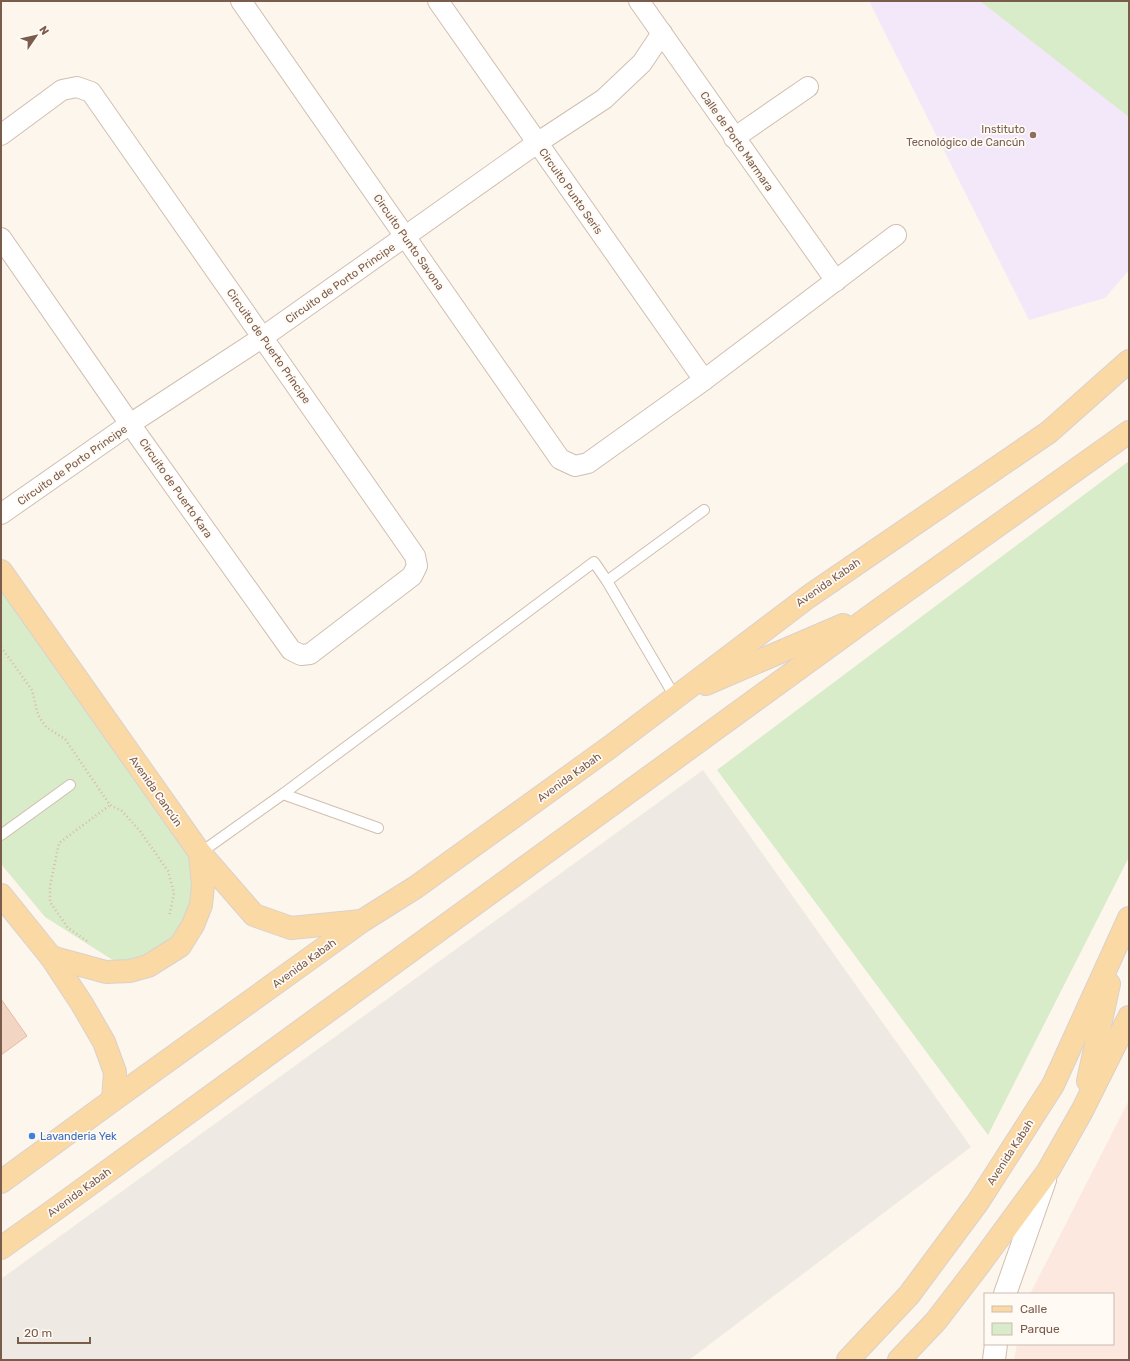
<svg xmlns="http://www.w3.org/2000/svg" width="1130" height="1361" font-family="Rubik,sans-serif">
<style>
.commercial{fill:#fde8e0}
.industrial{fill:#efe9e4}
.education{fill:#f3e8fa}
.green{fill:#d8ecc9}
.building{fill:#f3d5c3;stroke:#e6bba3}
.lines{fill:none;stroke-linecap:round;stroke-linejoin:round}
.service-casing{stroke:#d1beb0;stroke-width:12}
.minor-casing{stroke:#d1beb0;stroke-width:22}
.tertiary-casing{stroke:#d1beb0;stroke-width:24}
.primary-casing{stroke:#dad1cd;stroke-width:24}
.path{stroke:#d9b8a5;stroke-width:2.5;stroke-dasharray:1 3;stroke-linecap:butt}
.service{stroke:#fff;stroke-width:10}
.minor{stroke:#fff;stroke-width:20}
.tertiary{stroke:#fff;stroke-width:22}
.primary{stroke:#fbd9a5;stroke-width:22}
.education-dot{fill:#8d6e63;stroke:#fffaf3;stroke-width:1.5}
.shop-dot{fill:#3f7fe0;stroke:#fffaf3;stroke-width:1.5}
.labels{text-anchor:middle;stroke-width:3.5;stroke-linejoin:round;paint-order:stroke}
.education-label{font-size:11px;fill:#785e54;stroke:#fffaf3;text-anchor:end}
.street-label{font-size:11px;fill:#7a5c4d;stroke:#fffaf3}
.shop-label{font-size:11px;fill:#366cbe;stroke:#fffaf3;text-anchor:start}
</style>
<rect width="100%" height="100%" fill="#fdf6ec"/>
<!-- commercial -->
<polygon class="commercial" points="1129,1100 1129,1360 1014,1360 1017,1344 1113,1344 1113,1294 1030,1294"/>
<!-- industrial -->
<polygon class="industrial" points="703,770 971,1147 689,1360 1,1360 1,1279"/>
<!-- education -->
<polygon class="education" points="869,1 1129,1 1129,270 1105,298 1029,320"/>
<!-- green -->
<g class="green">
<polygon points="980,1 1129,1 1129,117"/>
<polygon points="1129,461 1129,857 988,1135 717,770"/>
<polygon points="1,577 200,853 185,937 130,971 45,917 1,864"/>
</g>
<!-- building -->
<polygon class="building" points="1,999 27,1036 1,1055"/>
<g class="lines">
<defs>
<g id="service">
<polyline points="607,581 704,510"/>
<polyline points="283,794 594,562 607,581 675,697"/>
<polyline points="1,835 70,785"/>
<polyline points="200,853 283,794 378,828"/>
</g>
<g id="minor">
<polyline points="241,1 560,459 575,466 588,463 704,380 896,235"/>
<polyline points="438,1 704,380"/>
<polyline points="639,1 836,281"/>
<polyline points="1,135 62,90 77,87 91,92 415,556 417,566 412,576 310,654 301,655 291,650 130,424 1,238"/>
<polyline points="734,138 808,87"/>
<polyline points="1,514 130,424 263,337 537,143 604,99 642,63 662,33"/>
</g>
<g id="tertiary">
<polyline points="1005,1294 1045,1180"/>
<polyline points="994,1360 996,1344"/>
</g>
<g id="primary">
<polyline points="1,571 200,853 254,915 291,928 361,921"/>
<polyline points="706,684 843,625"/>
<polyline points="1,895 51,957 82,1004 104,1042 115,1072 113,1100"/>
<polyline points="51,957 106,972 130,971 148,966 180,946 193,925 201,905 203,886 200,853"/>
<polyline points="1088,1081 1109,984"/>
<polyline points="1,1182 113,1100 362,921 416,887 610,747 808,597 1049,432 1129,361"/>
<polyline points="1,1248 53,1211 879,610 1129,432"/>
<polyline points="848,1360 909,1295 978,1202 1053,1085 1129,918"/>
<polyline points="899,1360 936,1321 976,1269 1048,1171 1082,1111 1129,1017"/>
</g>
</defs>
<!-- service casing -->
<use href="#service" class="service-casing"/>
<!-- minor casing -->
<use href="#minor" class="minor-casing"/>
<!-- tertiary casing -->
<use href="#tertiary" class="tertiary-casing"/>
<!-- primary casing -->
<use href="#primary" class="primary-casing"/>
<!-- path -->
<g class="path">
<polyline points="1,647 32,690 38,715 46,727 65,739 110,805 122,811 140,831 168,871 174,893 169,917"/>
<polyline points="87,941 68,928 50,902 50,886 59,843 110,805"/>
</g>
<!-- service -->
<use href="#service" class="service"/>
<!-- minor -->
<use href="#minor" class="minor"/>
<!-- tertiary -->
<use href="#tertiary" class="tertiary"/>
<!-- primary -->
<use href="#primary" class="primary"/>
</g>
<!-- markers -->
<circle class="education-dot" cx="1033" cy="135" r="4"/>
<circle class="shop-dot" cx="32" cy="1136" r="4"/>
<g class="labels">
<!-- education labels -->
<g class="education-label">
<text x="1025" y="133">Instituto<tspan x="1025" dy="13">Tecnológico de Cancún</tspan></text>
</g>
<!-- street labels -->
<g class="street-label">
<text transform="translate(737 141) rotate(55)" y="4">Calle de Porto Marmara</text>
<text transform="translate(571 191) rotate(55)" y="4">Circuito Punto Seris</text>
<text transform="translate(409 242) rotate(55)" y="4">Circuito Punto Savona</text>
<text transform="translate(340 283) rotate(-35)" y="4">Circuito de Porto Principe</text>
<text transform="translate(269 346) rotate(55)" y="4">Circuito de Puerto Príncipe</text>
<text transform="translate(72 465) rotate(-35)" y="4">Circuito de Porto Principe</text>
<text transform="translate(176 488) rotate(55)" y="4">Circuito de Puerto Kara</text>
<text transform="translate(828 582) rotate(-35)" y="4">Avenida Kabah</text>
<text transform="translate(569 777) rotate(-36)" y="4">Avenida Kabah</text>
<text transform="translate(156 791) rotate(55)" y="4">Avenida Cancún</text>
<text transform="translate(304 963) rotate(-36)" y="4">Avenida Kabah</text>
<text transform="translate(1010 1152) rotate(-57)" y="4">Avenida Kabah</text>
<text transform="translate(79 1192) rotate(-36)" y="4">Avenida Kabah</text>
</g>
<!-- shop labels -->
<g class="shop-label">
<text x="40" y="1140">Lavanderia Yek</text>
</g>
</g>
<!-- border -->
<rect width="1130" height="1361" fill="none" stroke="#7a5c4d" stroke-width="4"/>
<!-- legend -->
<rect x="984" y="1293" width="130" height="52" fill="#fffaf3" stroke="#cabbb1"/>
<rect x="992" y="1306" width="20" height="6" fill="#fbd9a5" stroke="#cabbb1"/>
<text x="1020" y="1313" font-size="12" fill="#7a5c4d">Calle</text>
<rect x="992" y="1323" width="20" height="12" fill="#d8ecc9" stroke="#cabbb1"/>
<text x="1020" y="1333" font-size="12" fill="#7a5c4d">Parque</text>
<!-- north arrow -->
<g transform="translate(36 36) rotate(56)" stroke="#fffaf3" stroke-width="3" paint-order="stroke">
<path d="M0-3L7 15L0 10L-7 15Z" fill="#7a5c4d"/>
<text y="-6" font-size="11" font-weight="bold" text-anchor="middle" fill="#7a5c4d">N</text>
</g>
<!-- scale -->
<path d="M18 1337v6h72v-6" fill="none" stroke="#7a5c4d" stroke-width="2"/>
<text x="24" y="1337" font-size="12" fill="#7a5c4d" stroke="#fffaf3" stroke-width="3" paint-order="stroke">20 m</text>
</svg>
